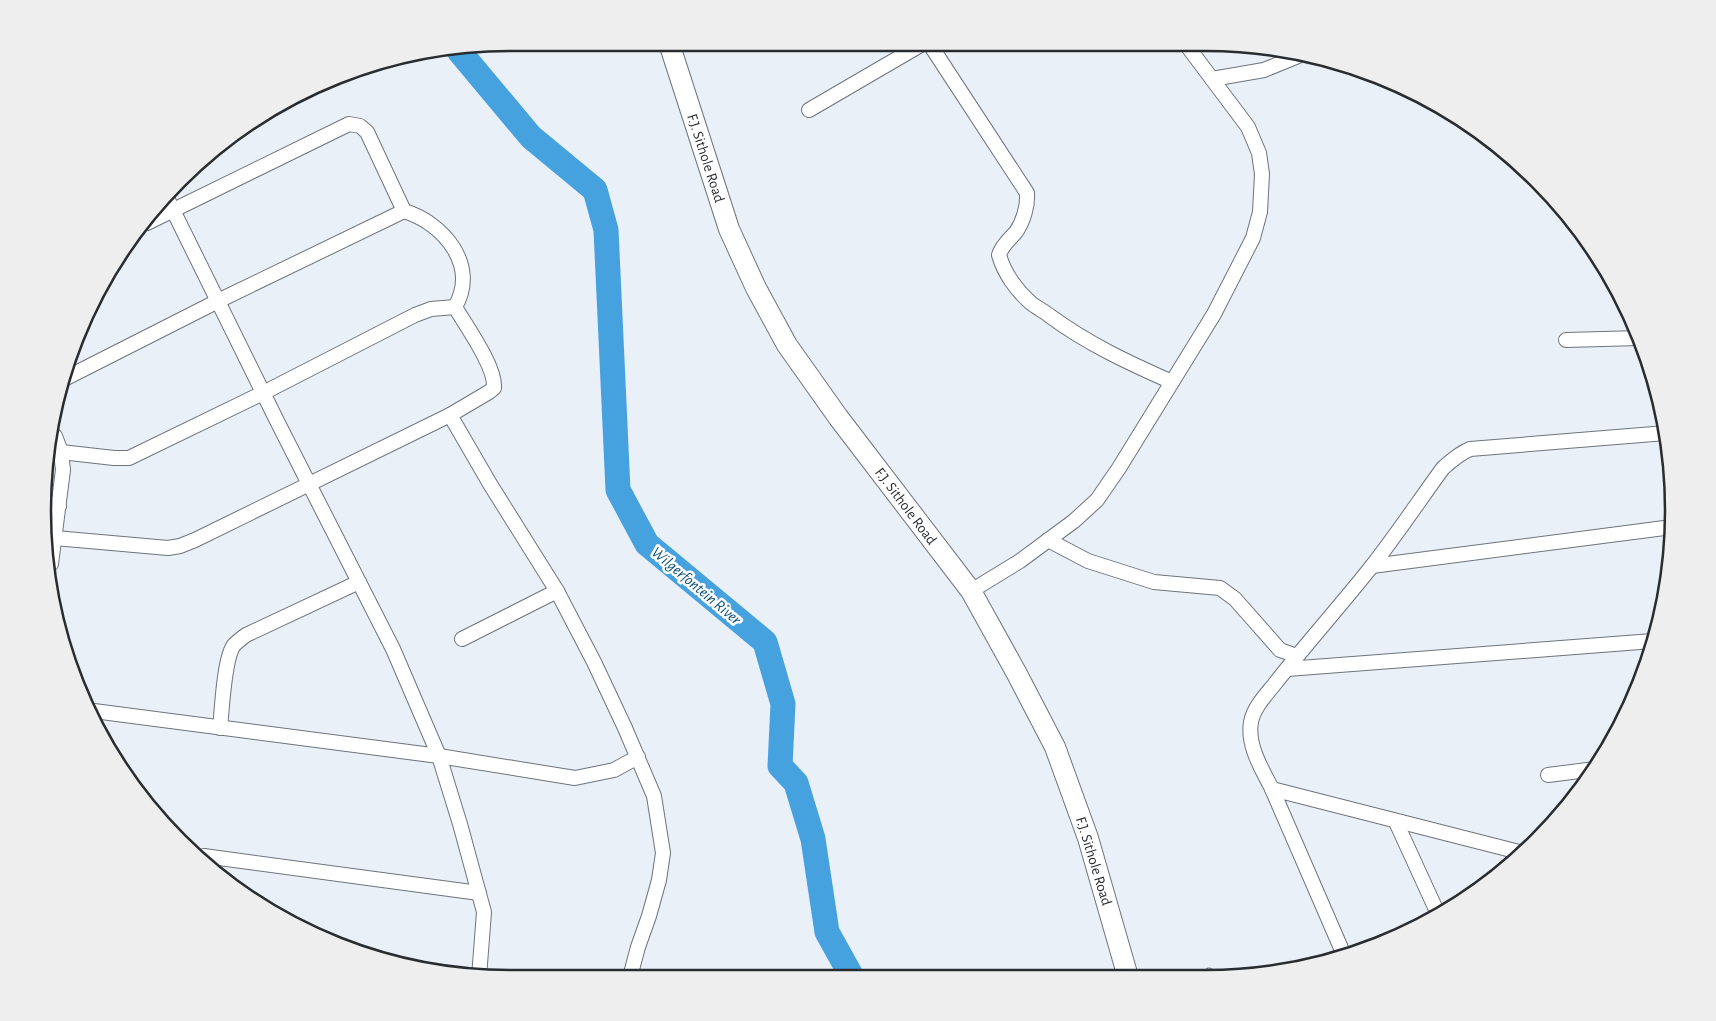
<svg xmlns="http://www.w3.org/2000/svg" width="1716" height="1021" font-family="'Alegreya Sans',sans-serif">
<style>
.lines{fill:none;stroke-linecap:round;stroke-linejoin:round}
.river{stroke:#46a1df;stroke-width:25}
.lane-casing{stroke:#6e747b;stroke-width:9}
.street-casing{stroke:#6e747b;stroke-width:16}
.secondary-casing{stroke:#6e747b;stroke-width:22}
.lane{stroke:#fff;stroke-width:7}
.street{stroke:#fff;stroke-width:14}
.secondary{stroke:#fff;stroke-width:20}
.labels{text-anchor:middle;stroke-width:5;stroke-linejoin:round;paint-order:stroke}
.street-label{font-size:15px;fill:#2a2d30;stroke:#fff}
.water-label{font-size:16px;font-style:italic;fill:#085079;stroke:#fff}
.rim{fill:none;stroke:#2a2d30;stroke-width:2.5}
</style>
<rect width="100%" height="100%" fill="#eaf0f8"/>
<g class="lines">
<!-- river -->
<polyline class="river" points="459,51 531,137 595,190 606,230 618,490 647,544 765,642 783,704 780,766 796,783 813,839 827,932 852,977"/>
<defs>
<polyline id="lane" points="1209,972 1209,977"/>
<g id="street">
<path d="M929,43L1027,193C1028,206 1023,222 1016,232C1010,239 1002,245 999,255C1004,273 1017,291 1031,303C1037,308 1044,311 1050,316C1088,344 1129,363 1172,382"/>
<polyline points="1212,79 1264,70 1298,56"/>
<polyline points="809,110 924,43"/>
<polyline points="168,200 277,421 393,649 439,756 460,824 484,912 479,977"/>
<polyline points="1566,340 1640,338"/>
<polyline points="64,379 218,301 404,211"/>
<polyline points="450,415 490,484 557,591 594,662 625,728 654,796 663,853 659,880 649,916 638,947 630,977"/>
<polyline points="61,452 114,458 129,458 263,393 415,315 431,309 455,307"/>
<polyline points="44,502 59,506"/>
<path d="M55,538L168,548L180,546L195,540L450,415L489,392L494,388C496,367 466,326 455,307C479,266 444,223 404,211L367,132L360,126L349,124L147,223"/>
<polyline points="1048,540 1088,561 1154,582 1220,588 1235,599 1280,650 1297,656"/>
<polyline points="51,564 63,470 61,452 55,436"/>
<polyline points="1372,566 1672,527"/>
<polyline points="971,591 1020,561 1074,521 1097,500 1119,468 1214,314 1253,238 1260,212 1262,174 1259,153 1248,127 1185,43"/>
<polyline points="462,639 557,591"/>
<polyline points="1287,669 1653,641"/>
<polyline points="94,711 439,756 575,778 614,770 638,757"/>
<path d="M220,728C222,710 224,658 234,645C237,642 242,638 246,635L359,582"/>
<polyline points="1548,775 1595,769"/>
<path d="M1272,789C1262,769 1247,746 1251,722C1254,706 1268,693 1277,681C1308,642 1341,605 1372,566C1397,534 1419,501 1443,468C1452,460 1460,453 1470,449L1666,433"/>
<polyline points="1396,822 1439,916"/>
<polyline points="204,856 479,893"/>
<polyline points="1344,955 1272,789 1523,853"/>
</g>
<polyline id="secondary" points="669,43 729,229 756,288 787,345 838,417 971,591 1017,674 1055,747 1088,838 1128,977"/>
</defs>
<!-- lane casing -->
<use href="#lane" class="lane-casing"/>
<!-- street casing -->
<use href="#street" class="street-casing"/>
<!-- secondary casing -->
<use href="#secondary" class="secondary-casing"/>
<!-- lane -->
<use href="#lane" class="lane"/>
<!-- street -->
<use href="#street" class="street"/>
<!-- secondary -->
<use href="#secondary" class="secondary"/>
</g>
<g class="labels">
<!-- street labels -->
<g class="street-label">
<text transform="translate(706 158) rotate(72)" y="5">F.J. Sithole Road</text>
<text transform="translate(906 506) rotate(53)" y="5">F.J. Sithole Road</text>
<text transform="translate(1094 861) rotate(73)" y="5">F.J. Sithole Road</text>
</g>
<!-- water labels -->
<g class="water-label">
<text transform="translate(697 585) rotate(40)" y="6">Wilgerfontein River</text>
</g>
</g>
<!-- crop -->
<path d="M0 0H1716V1021H0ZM510 51H1206A459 459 0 0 1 1665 510V511A459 459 0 0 1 1206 970H510A459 459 0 0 1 51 511V510A459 459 0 0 1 510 51Z" fill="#eee" fill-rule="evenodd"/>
<path class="rim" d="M510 51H1206A459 459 0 0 1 1665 510V511A459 459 0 0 1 1206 970H510A459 459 0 0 1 51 511V510A459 459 0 0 1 510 51Z"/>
</svg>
